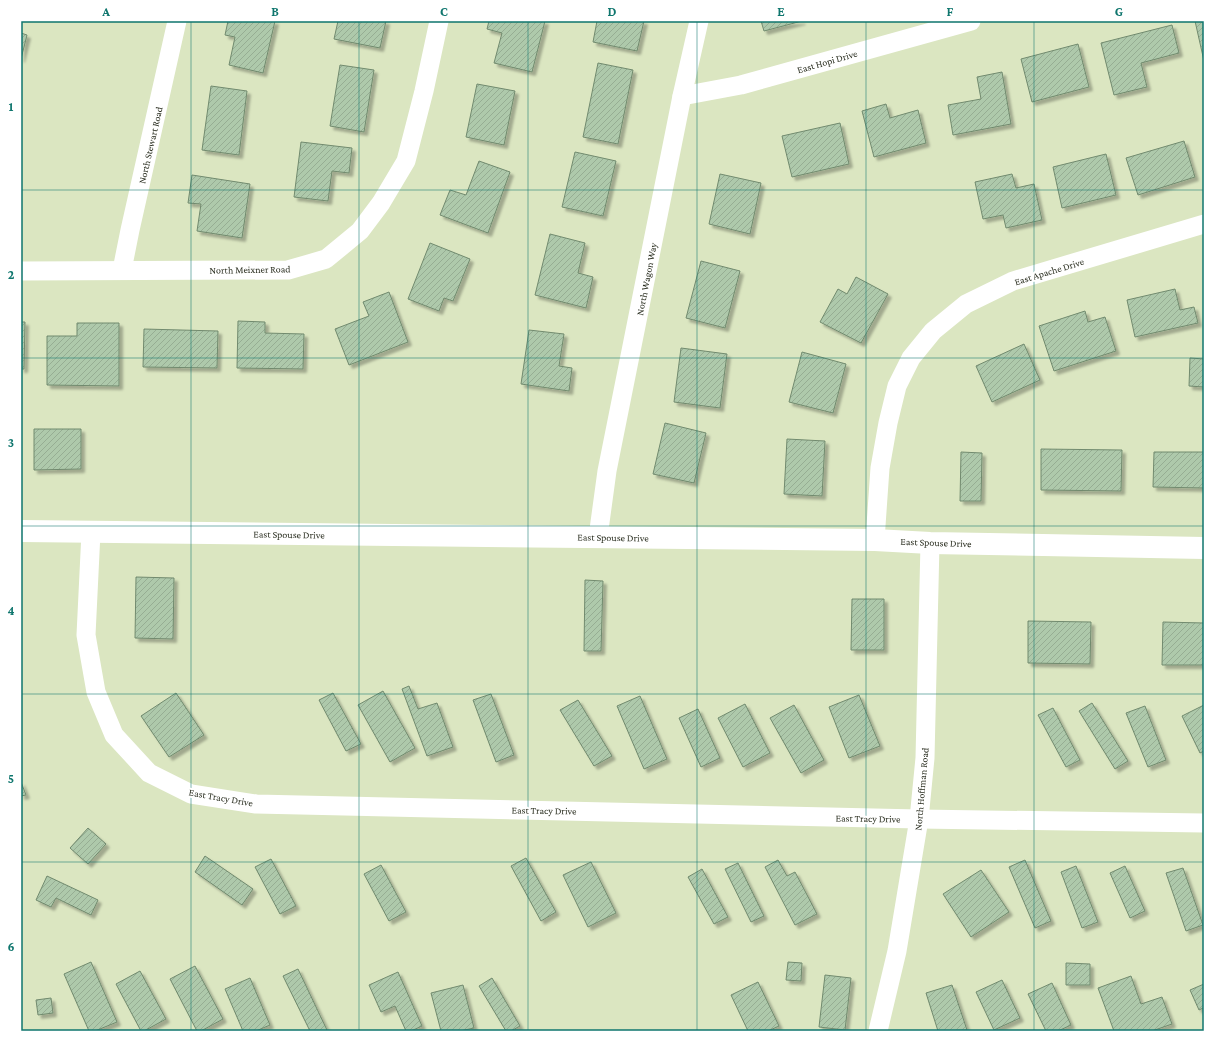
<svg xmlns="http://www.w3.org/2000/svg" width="1225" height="1052" font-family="'Crimson Pro',serif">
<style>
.building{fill:url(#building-hatch);stroke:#718a6e;filter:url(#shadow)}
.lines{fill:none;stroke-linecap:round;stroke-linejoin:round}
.street{stroke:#fff;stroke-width:19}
.secondary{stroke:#fff;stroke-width:22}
.grid{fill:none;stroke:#0f766e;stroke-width:1;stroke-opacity:0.55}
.labels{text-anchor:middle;stroke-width:4;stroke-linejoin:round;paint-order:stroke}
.street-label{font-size:10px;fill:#2b2f21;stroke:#fff}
.neatline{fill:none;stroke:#0f766e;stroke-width:1.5}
.grid-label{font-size:13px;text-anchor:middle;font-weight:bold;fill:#0f766e}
</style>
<defs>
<pattern id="building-hatch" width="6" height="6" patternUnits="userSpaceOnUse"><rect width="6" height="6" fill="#aec9ab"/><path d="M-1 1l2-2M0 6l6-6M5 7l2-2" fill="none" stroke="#96ad93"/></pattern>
<filter id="shadow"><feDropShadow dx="3.5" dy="3.5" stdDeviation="1" flood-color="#0004"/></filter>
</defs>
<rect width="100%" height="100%" fill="#dbe6c1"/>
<!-- building -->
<g class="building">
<polygon points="228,21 275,21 263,73 229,65 235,37 225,35"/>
<polygon points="338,21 386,21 380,48 334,39"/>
<polygon points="489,21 545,21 532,72 494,63 502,33 487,29"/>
<polygon points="597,21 644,21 637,51 593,42"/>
<polygon points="761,21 802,21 764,31"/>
<polygon points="1195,21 1204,21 1204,61"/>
<polygon points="1172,25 1179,53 1141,63 1147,87 1114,95 1101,43"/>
<polygon points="21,33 27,35 21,59"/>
<polygon points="1078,44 1089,87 1032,102 1021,59"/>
<polygon points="598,63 633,70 618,144 583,137"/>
<polygon points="340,65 374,70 364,132 330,126"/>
<polygon points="1002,72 1011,124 953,135 948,105 981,99 977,77"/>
<polygon points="477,84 515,91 504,145 466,137"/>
<polygon points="211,86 247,91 239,155 202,150"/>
<polygon points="886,104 890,118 918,110 926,143 874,157 862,111"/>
<polygon points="840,123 849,164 792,177 782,136"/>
<polygon points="1184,141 1195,177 1138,195 1126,158"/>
<polygon points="301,142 352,148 349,173 332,171 328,201 294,197"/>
<polygon points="575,152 616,161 603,216 562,207"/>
<polygon points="1106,154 1116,195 1062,208 1053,167"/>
<polygon points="479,161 510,172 488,233 440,215 450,190 466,195"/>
<polygon points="720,174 761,183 750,234 709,224"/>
<polygon points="1012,174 1016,188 1034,184 1042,220 1006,228 1003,215 983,219 975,182"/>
<polygon points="192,175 250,184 242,238 197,231 201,204 188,203"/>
<polygon points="550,234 585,243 578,273 593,277 586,308 535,295"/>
<polygon points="430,243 470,259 453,301 444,298 439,311 408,299"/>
<polygon points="701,261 740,271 725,328 686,318"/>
<polygon points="856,277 888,294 861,343 820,322 838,289 847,294"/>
<polygon points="1175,289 1180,310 1194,307 1198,323 1135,337 1127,300"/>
<polygon points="389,292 408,342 349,365 335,329 369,316 363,302"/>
<polygon points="1085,311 1088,322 1105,317 1116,351 1054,371 1039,326"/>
<polygon points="238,321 265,322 265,333 304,334 303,369 237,368"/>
<polygon points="21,322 25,322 24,369 21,369"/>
<polygon points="77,323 119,323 119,386 47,385 47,336 77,336"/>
<polygon points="144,329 218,331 217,368 143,367"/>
<polygon points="529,330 564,334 559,366 572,368 569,391 521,384"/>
<polygon points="1024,344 1040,380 992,402 976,366"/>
<polygon points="681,348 727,354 720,408 674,402"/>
<polygon points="802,352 846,364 833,413 789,402"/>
<polygon points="1190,358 1204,359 1204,387 1189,386"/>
<polygon points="665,423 706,433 694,483 653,474"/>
<polygon points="34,429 81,429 81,469 34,470"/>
<polygon points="787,439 825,441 822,496 784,494"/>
<polygon points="1041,449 1122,450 1121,491 1041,490"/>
<polygon points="961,452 982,453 981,501 960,501"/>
<polygon points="1154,452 1204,452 1204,488 1153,487"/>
<polygon points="136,577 174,578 173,639 135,638"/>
<polygon points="585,580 603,581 601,651 584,651"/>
<polygon points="852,599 884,599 884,650 851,650"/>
<polygon points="1028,621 1091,622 1090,664 1028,663"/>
<polygon points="1163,622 1204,623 1204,665 1162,665"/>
<polygon points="409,686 418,709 437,703 453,747 427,756 402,689"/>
<polygon points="383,691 415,748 390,762 358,705"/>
<polygon points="176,693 204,735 169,757 141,716"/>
<polygon points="333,693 361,744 346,751 319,700"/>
<polygon points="491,694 514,755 496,762 473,700"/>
<polygon points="859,695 880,746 849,758 829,707"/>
<polygon points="640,696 667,759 644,769 617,706"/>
<polygon points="578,700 612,756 594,766 560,710"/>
<polygon points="1092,703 1128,761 1115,769 1079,711"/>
<polygon points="745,704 770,753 743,767 718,718"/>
<polygon points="794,705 824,760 801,773 770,718"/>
<polygon points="1204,705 1204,751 1200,753 1182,716"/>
<polygon points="1145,706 1166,760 1148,767 1126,713"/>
<polygon points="1053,708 1080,760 1066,767 1038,715"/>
<polygon points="698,709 720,758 701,767 679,718"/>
<polygon points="21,782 26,795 21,796"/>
<polygon points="88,828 106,844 88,864 70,848"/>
<polygon points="205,856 253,889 242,905 195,872"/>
<polygon points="526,858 556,912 541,921 511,866"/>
<polygon points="271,859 296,906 280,914 255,867"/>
<polygon points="778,860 787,876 795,872 817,914 795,925 765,867"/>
<polygon points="1025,860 1051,921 1035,928 1009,867"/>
<polygon points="591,862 616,913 588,927 563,875"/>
<polygon points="738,863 764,916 751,922 725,869"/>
<polygon points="381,865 406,912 389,921 364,874"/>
<polygon points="1076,866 1098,922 1082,928 1061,872"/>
<polygon points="1125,866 1145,911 1130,918 1110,873"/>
<polygon points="1183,868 1203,925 1186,931 1166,873"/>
<polygon points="702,869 728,917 714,924 688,877"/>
<polygon points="981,870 1009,912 971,937 943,894"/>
<polygon points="47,876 98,900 91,915 56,898 51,907 36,900"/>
<polygon points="91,962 117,1022 95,1031 89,1031 64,974"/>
<polygon points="788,962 802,963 801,981 786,980"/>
<polygon points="1066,963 1090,964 1090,985 1066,985"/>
<polygon points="195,966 223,1019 201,1031 197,1031 170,979"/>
<polygon points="298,969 327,1030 325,1031 310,1031 283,976"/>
<polygon points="140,971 166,1019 144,1031 141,1031 116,984"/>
<polygon points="398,972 422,1026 411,1031 406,1031 395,1006 381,1012 369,985"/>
<polygon points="825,975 851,978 845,1030 819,1027"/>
<polygon points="1131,976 1141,1004 1162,997 1172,1024 1152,1031 1114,1031 1098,988"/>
<polygon points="250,978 270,1025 256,1031 243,1031 225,989"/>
<polygon points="492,978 520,1026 511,1031 506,1031 479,986"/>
<polygon points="1002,980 1020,1018 994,1030 976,992"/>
<polygon points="758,982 779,1026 768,1031 748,1031 731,995"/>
<polygon points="1052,983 1071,1025 1058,1031 1046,1031 1028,994"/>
<polygon points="1204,984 1204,1011 1203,1008 1199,1010 1190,990"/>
<polygon points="463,985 474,1028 460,1031 441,1031 431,993"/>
<polygon points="952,985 967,1030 938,1031 926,993"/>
<polygon points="51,998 53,1013 38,1015 36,1000"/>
</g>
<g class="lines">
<!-- street -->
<g class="street">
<polyline points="682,96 741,85 971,21"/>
<polyline points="122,270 130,230 177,21"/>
<polyline points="21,271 288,270 326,259 360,231 381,203 406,161 424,91 439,21"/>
<polyline points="91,532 86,635 96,692 114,735 149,773 191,794 256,804 919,819 1204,823"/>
<polyline points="598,537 607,471 682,96 699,21"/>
<polyline points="875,540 880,468 888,423 897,386 911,358 933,331 966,304 1013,281 1204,224"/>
<polyline points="878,1031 897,951 919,819 925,758 930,543"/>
</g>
<!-- secondary -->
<polyline class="secondary" points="21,531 875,540 930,543 1204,548"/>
</g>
<!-- grid -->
<path class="grid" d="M191,21V1031M359,21V1031M528,21V1031M697,21V1031M866,21V1031M1034,21V1031M21,190H1204M21,358H1204M21,526H1204M21,694H1204M21,862H1204"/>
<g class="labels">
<!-- street labels -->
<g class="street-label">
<text transform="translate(827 61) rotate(-16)" y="4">East Hopi Drive</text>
<text transform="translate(150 145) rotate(-77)" y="4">North Stewart Road</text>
<text transform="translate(250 269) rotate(-1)" y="4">North Meixner Road</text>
<text transform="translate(1049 271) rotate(-17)" y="4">East Apache Drive</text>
<text transform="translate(646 279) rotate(-79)" y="4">North Wagon Way</text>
<text transform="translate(289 534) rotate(1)" y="4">East Spouse Drive</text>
<text transform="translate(613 537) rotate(1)" y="4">East Spouse Drive</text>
<text transform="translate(936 542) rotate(2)" y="4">East Spouse Drive</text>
<text transform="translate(921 789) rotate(-85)" y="4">North Hoffman Road</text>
<text transform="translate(221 797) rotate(10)" y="4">East Tracy Drive</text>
<text transform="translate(544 810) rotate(1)" y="4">East Tracy Drive</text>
<text transform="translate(868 818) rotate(1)" y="4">East Tracy Drive</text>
</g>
</g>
<!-- border -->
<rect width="1225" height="1052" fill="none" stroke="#ffffff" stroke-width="44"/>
<rect x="22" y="22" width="1181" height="1008" class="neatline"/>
<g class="grid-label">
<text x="106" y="16">A</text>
<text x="275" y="16">B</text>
<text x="444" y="16">C</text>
<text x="612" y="16">D</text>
<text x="781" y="16">E</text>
<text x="950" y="16">F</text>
<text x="1119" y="16">G</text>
<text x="11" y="111">1</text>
<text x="11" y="279">2</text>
<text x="11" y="447">3</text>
<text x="11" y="615">4</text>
<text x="11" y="783">5</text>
<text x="11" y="951">6</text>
</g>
</svg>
